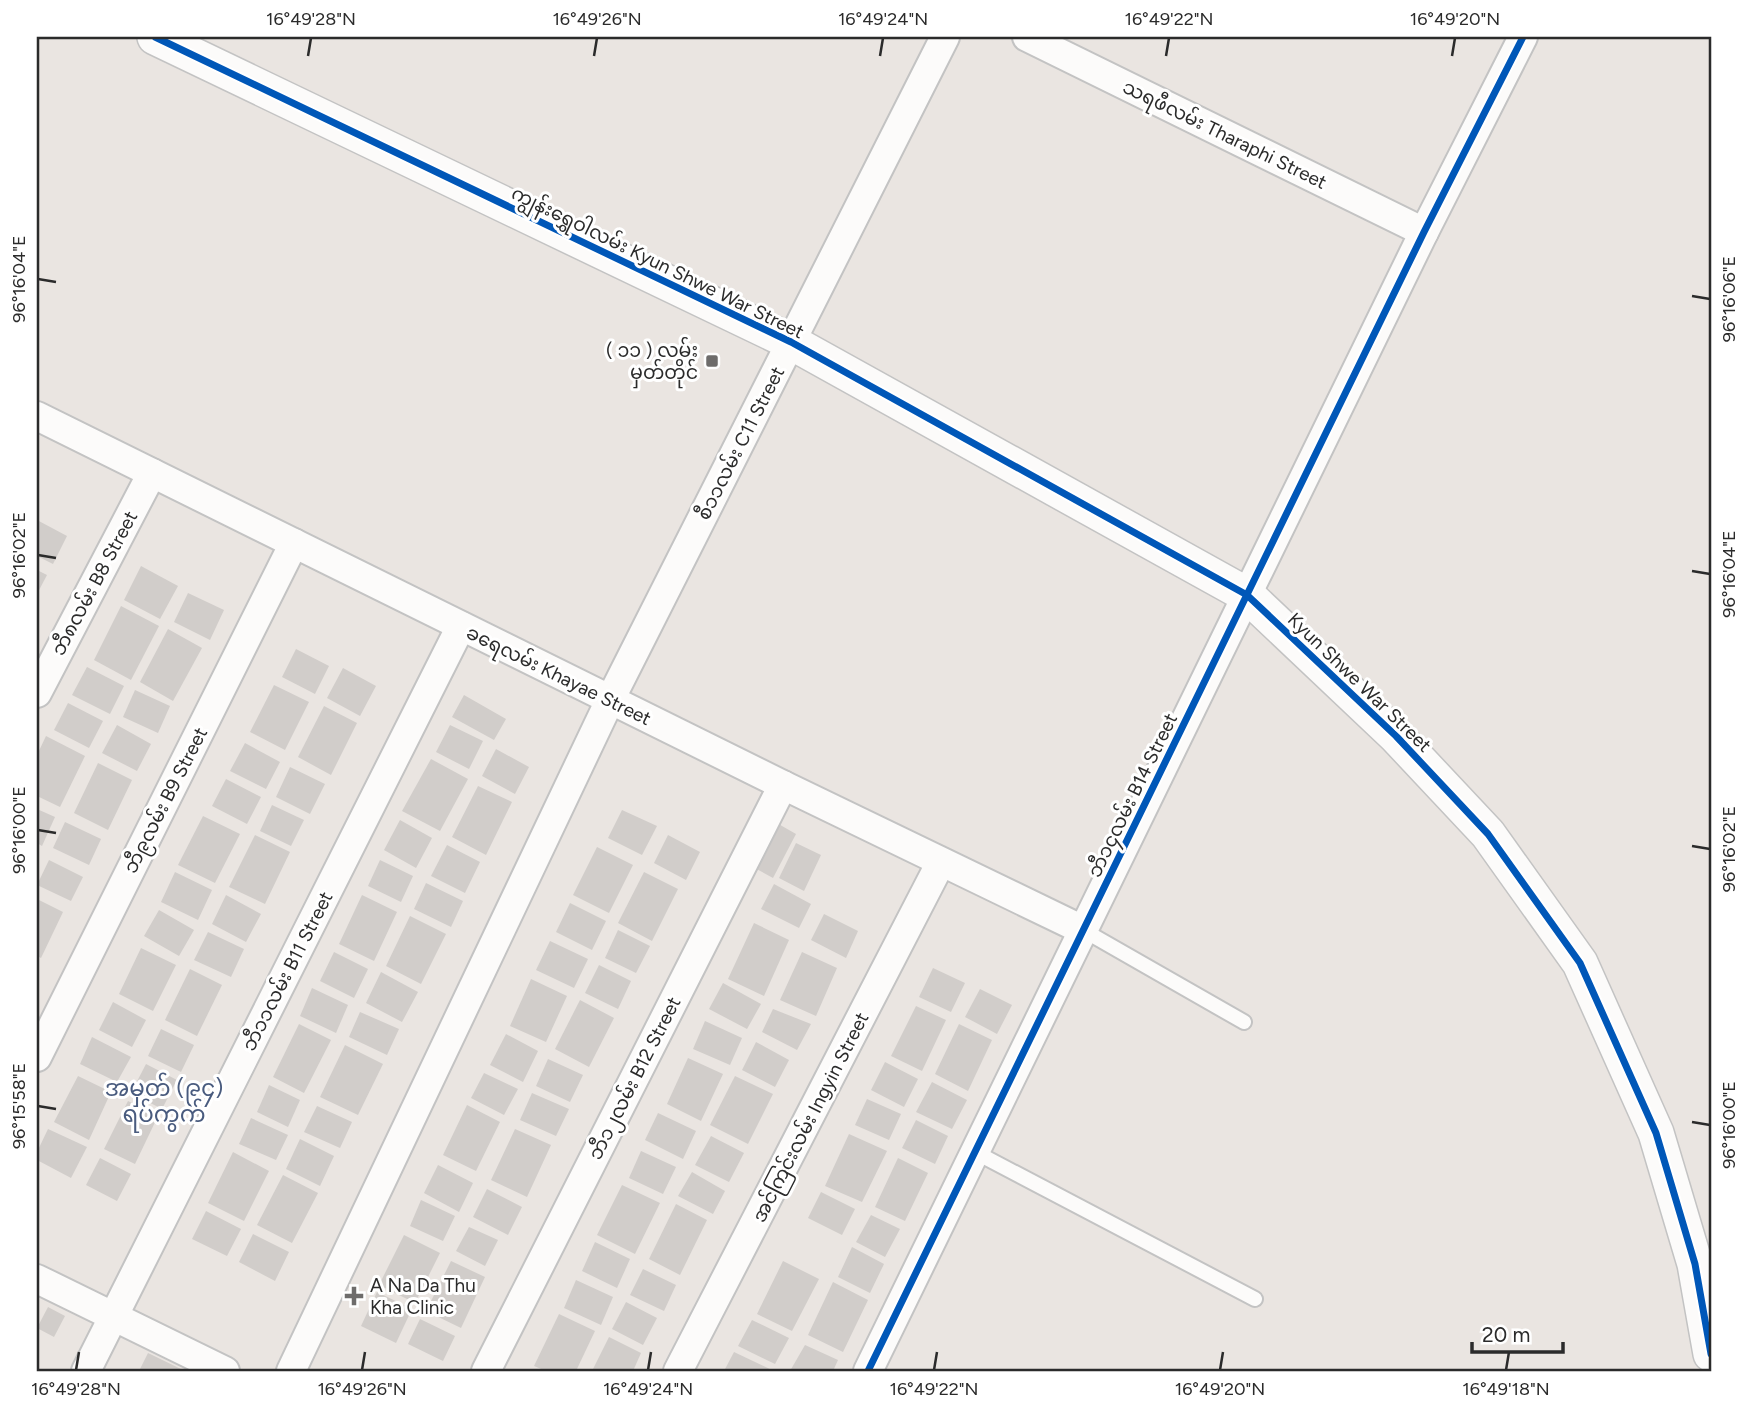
<svg xmlns="http://www.w3.org/2000/svg" width="1748" height="1408" font-family="Figtree,'Noto Sans Myanmar',sans-serif">
<style>
.building{fill:#d1cdca}
.lines{fill:none;stroke-linecap:round;stroke-linejoin:round}
.service-casing{stroke:#c3c3c3;stroke-width:18}
.minor-casing{stroke:#c3c3c3;stroke-width:32}
.tertiary-casing{stroke:#c3c3c3;stroke-width:38}
.service{stroke:#fcfbfa;stroke-width:14}
.minor{stroke:#fcfbfa;stroke-width:28}
.tertiary{stroke:#fcfbfa;stroke-width:35}
.cycleway-casing{stroke:#fff;stroke-width:11}
.cycleway{stroke:#0057b8;stroke-width:7}
.ticks{fill:none;stroke:#2b2b2b;stroke-width:2.5}
.poi-dot{fill:#6e6c6b;stroke:#fff;stroke-width:2.5}
.labels{text-anchor:middle;stroke-width:6;stroke-linejoin:round;paint-order:stroke}
.street-label{font-size:19px;fill:#2b2b2b;stroke:#fff}
.poi-label{font-size:19px;fill:#2b2b2b;stroke:#fff;text-anchor:end}
.quarter-label{font-size:23px;fill:#495b7e;stroke:#fff}
.neatline{fill:none;stroke:#2b2b2b;stroke-width:2.5}
.ticks-label{font-size:18px;text-anchor:middle;fill:#2b2b2b}
</style>
<rect width="100%" height="100%" fill="#eae5e1"/>
<!-- building -->
<g class="building">
<polygon points="37,520 67,536 53,564 37,556"/>
<polygon points="141,566 178,586 160,619 124,600"/>
<polygon points="37,570 47,575 37,594"/>
<polygon points="188,593 224,610 210,640 174,622"/>
<polygon points="121,606 159,626 131,680 94,660"/>
<polygon points="168,629 202,648 173,701 140,682"/>
<polygon points="296,649 329,666 315,694 282,677"/>
<polygon points="87,667 124,686 110,714 72,695"/>
<polygon points="343,668 376,686 360,716 327,698"/>
<polygon points="274,685 309,702 285,750 250,732"/>
<polygon points="135,690 170,706 158,733 123,717"/>
<polygon points="464,695 506,719 494,740 452,717"/>
<polygon points="68,703 103,721 89,748 54,730"/>
<polygon points="324,706 357,723 331,775 298,757"/>
<polygon points="117,725 151,744 137,771 102,753"/>
<polygon points="450,725 483,741 469,769 436,752"/>
<polygon points="46,736 85,756 60,807 37,796 37,755"/>
<polygon points="245,743 280,762 266,789 230,771"/>
<polygon points="496,749 529,767 515,794 482,776"/>
<polygon points="431,759 468,779 440,831 402,811"/>
<polygon points="98,763 132,780 108,830 74,813"/>
<polygon points="290,767 325,784 310,814 276,797"/>
<polygon points="226,779 261,797 247,824 212,806"/>
<polygon points="478,786 512,802 486,855 452,837"/>
<polygon points="272,805 304,820 291,846 260,831"/>
<polygon points="37,809 55,817 42,846 37,843"/>
<polygon points="622,810 657,826 642,855 608,838"/>
<polygon points="203,816 240,834 215,883 178,865"/>
<polygon points="400,820 432,838 416,868 384,850"/>
<polygon points="65,822 101,839 89,865 53,848"/>
<polygon points="775,822 796,834 773,878 753,867"/>
<polygon points="255,835 290,852 265,904 229,887"/>
<polygon points="668,835 700,852 686,880 654,863"/>
<polygon points="796,843 821,855 804,891 779,878"/>
<polygon points="447,845 480,862 465,893 431,876"/>
<polygon points="597,847 633,865 609,913 573,895"/>
<polygon points="49,860 83,877 71,901 37,885"/>
<polygon points="380,860 413,876 401,902 368,886"/>
<polygon points="175,872 212,890 198,920 161,902"/>
<polygon points="644,872 678,889 652,941 618,923"/>
<polygon points="426,883 463,901 451,927 414,909"/>
<polygon points="774,884 811,904 799,928 761,909"/>
<polygon points="226,895 261,914 246,942 212,924"/>
<polygon points="362,895 397,912 374,961 339,944"/>
<polygon points="37,899 63,912 41,958 37,956"/>
<polygon points="570,903 606,921 592,950 556,932"/>
<polygon points="159,910 194,930 179,956 144,936"/>
<polygon points="824,914 858,931 846,958 811,940"/>
<polygon points="410,916 446,934 421,984 386,966"/>
<polygon points="754,923 789,940 764,996 728,979"/>
<polygon points="618,930 650,946 636,973 605,958"/>
<polygon points="208,932 244,949 231,977 194,960"/>
<polygon points="550,941 588,959 574,988 536,970"/>
<polygon points="141,948 176,965 153,1011 119,994"/>
<polygon points="334,952 368,969 354,998 320,981"/>
<polygon points="802,952 837,968 816,1016 780,1000"/>
<polygon points="599,965 631,981 618,1009 585,993"/>
<polygon points="933,968 965,983 951,1012 919,997"/>
<polygon points="190,969 222,985 197,1036 165,1020"/>
<polygon points="381,972 418,992 402,1022 366,1003"/>
<polygon points="531,979 567,996 546,1042 510,1026"/>
<polygon points="723,983 761,1004 747,1029 709,1009"/>
<polygon points="312,988 348,1005 336,1033 300,1016"/>
<polygon points="980,989 1012,1005 997,1034 965,1017"/>
<polygon points="580,1000 614,1018 589,1067 555,1049"/>
<polygon points="113,1002 146,1020 132,1047 99,1030"/>
<polygon points="916,1006 946,1020 922,1071 891,1056"/>
<polygon points="773,1009 811,1024 797,1050 762,1032"/>
<polygon points="360,1012 399,1029 387,1055 349,1037"/>
<polygon points="705,1021 742,1038 730,1065 693,1049"/>
<polygon points="299,1024 331,1040 304,1093 273,1077"/>
<polygon points="959,1024 992,1040 968,1091 935,1074"/>
<polygon points="161,1029 194,1045 181,1072 148,1056"/>
<polygon points="506,1034 538,1051 523,1082 490,1065"/>
<polygon points="92,1037 131,1057 117,1082 80,1064"/>
<polygon points="756,1042 789,1060 775,1087 742,1070"/>
<polygon points="345,1045 383,1064 358,1115 320,1097"/>
<polygon points="688,1058 723,1074 701,1121 667,1104"/>
<polygon points="548,1059 583,1075 570,1102 536,1086"/>
<polygon points="885,1062 918,1079 904,1107 871,1090"/>
<polygon points="146,1064 177,1080 162,1109 131,1093"/>
<polygon points="484,1073 518,1089 504,1115 471,1098"/>
<polygon points="78,1076 111,1092 89,1140 54,1122"/>
<polygon points="735,1076 773,1094 748,1144 710,1125"/>
<polygon points="932,1082 967,1100 952,1129 916,1112"/>
<polygon points="269,1085 300,1100 288,1127 257,1112"/>
<polygon points="532,1093 569,1109 556,1136 520,1120"/>
<polygon points="867,1099 901,1114 889,1140 855,1125"/>
<polygon points="128,1101 158,1116 135,1164 104,1149"/>
<polygon points="467,1105 500,1122 476,1171 443,1155"/>
<polygon points="317,1106 352,1122 340,1148 304,1132"/>
<polygon points="658,1113 696,1131 683,1159 645,1140"/>
<polygon points="251,1118 288,1135 276,1160 239,1144"/>
<polygon points="916,1120 948,1136 935,1164 902,1148"/>
<polygon points="48,1129 87,1147 71,1178 37,1160 37,1152"/>
<polygon points="515,1129 551,1145 527,1197 491,1180"/>
<polygon points="849,1134 887,1151 862,1202 825,1186"/>
<polygon points="711,1136 744,1153 729,1182 695,1165"/>
<polygon points="300,1139 334,1156 320,1186 286,1169"/>
<polygon points="641,1151 676,1167 663,1194 629,1178"/>
<polygon points="233,1152 269,1171 244,1221 208,1203"/>
<polygon points="100,1158 131,1174 117,1201 86,1185"/>
<polygon points="898,1158 928,1173 905,1221 875,1207"/>
<polygon points="438,1165 473,1183 459,1212 424,1193"/>
<polygon points="692,1172 725,1191 713,1214 678,1196"/>
<polygon points="283,1175 318,1193 292,1243 257,1225"/>
<polygon points="622,1185 660,1203 635,1254 597,1235"/>
<polygon points="487,1189 522,1207 508,1235 473,1217"/>
<polygon points="821,1192 855,1209 842,1235 808,1218"/>
<polygon points="421,1200 455,1216 443,1241 410,1226"/>
<polygon points="676,1204 707,1220 680,1275 649,1259"/>
<polygon points="206,1211 241,1229 227,1256 192,1239"/>
<polygon points="871,1215 900,1229 885,1257 856,1242"/>
<polygon points="469,1227 498,1240 485,1266 456,1251"/>
<polygon points="253,1234 289,1252 275,1281 239,1262"/>
<polygon points="404,1235 440,1253 415,1303 379,1285"/>
<polygon points="595,1242 630,1259 617,1288 582,1271"/>
<polygon points="852,1247 884,1264 870,1293 838,1277"/>
<polygon points="451,1261 485,1277 461,1328 426,1311"/>
<polygon points="783,1261 819,1279 792,1331 757,1314"/>
<polygon points="643,1269 676,1285 664,1311 630,1295"/>
<polygon points="576,1280 613,1297 601,1325 564,1308"/>
<polygon points="833,1282 868,1300 843,1352 808,1335"/>
<polygon points="377,1292 412,1309 396,1343 361,1326"/>
<polygon points="626,1302 657,1318 643,1345 612,1329"/>
<polygon points="48,1307 65,1316 54,1337 37,1328"/>
<polygon points="559,1314 595,1331 576,1371 546,1371 534,1366"/>
<polygon points="420,1319 455,1336 443,1361 408,1344"/>
<polygon points="752,1320 789,1338 775,1364 738,1346"/>
<polygon points="609,1337 641,1353 633,1371 592,1371"/>
<polygon points="805,1345 838,1360 833,1371 790,1371"/>
<polygon points="734,1352 774,1371 724,1371"/>
<polygon points="148,1353 185,1371 139,1371"/>
</g>
<g class="lines">
<defs>
<g id="service">
<polyline points="1083,930 1244,1022"/>
<polyline points="975,1152 1255,1299"/>
</g>
<g id="minor">
<polyline points="1027,37 1424,232"/>
<polyline points="37,416 783,785 1083,930"/>
<polyline points="37,693 152,473"/>
<polyline points="37,1057 294,543"/>
<polyline points="37,1279 225,1371"/>
<polyline points="86,1371 461,626"/>
<polyline points="291,1371 610,700 945,37"/>
<polyline points="486,1371 783,785"/>
<polyline points="678,1371 941,862"/>
<polyline points="868,1371 1424,232 1523,37"/>
</g>
<polyline id="tertiary" points="155,37 791,342 1247,595 1396,736 1488,834 1580,963 1656,1133 1695,1264 1711,1354"/>
</defs>
<!-- service casing -->
<use href="#service" class="service-casing"/>
<!-- minor casing -->
<use href="#minor" class="minor-casing"/>
<!-- tertiary casing -->
<use href="#tertiary" class="tertiary-casing"/>
<!-- service -->
<use href="#service" class="service"/>
<!-- minor -->
<use href="#minor" class="minor"/>
<!-- tertiary -->
<use href="#tertiary" class="tertiary"/>
<defs>
<g id="cycleway">
<polyline points="155,37 791,342 1247,595 1396,736 1488,834 1580,963 1656,1133 1695,1264 1711,1354"/>
<polyline points="868,1371 1424,232 1523,37"/>
</g>
</defs>
<!-- cycleway casing -->
<use href="#cycleway" class="cycleway-casing"/>
<!-- cycleway -->
<use href="#cycleway" class="cycleway"/>
</g>
<!-- ticks -->
<path class="ticks" d="M308,56L311,38M594,56L597,38M880,56L883,38M1166,56L1169,38M1452,56L1455,38M38,279L56,282M1692,296L1710,299M38,555L56,558M1692,571L1710,574M38,830L56,833M1692,846L1710,849M38,1106L56,1109M1692,1122L1710,1125M76,1370L79,1352M362,1370L365,1352M648,1370L651,1352M934,1370L937,1352M1220,1370L1223,1352M1506,1370L1509,1352"/>
<!-- markers -->
<g class="poi-dot">
<rect x="705" y="354" width="14" height="14" rx="3.5"/>
<path d="M350.5 1285.5h7v7h7v7h-7v7h-7v-7h-7v-7h7z"/>
</g>
<g class="labels">
<!-- street labels -->
<g class="street-label">
<text transform="translate(1225 134) rotate(26)" y="7">သရဖီလမ်း Tharaphi Street</text>
<text transform="translate(658 262) rotate(26)" y="7">ကျွန်းရွှေဝါလမ်း Kyun Shwe War Street</text>
<text transform="translate(740 443) rotate(-63)" y="7">စီ၁၁လမ်း C11 Street</text>
<text transform="translate(94 583) rotate(-62)" y="7">ဘီ၈လမ်း B8 Street</text>
<text transform="translate(559 675) rotate(26)" y="7">ခရေလမ်း Khayae Street</text>
<text transform="translate(1360 682) rotate(44)" y="7">Kyun Shwe War Street</text>
<text transform="translate(1132 795) rotate(-64)" y="7">ဘီ၁၄လမ်း B14 Street</text>
<text transform="translate(165 800) rotate(-63)" y="7">ဘီ၉လမ်း B9 Street</text>
<text transform="translate(287 971) rotate(-63)" y="7">ဘီ၁၁လမ်း B11 Street</text>
<text transform="translate(634 1078) rotate(-63)" y="7">ဘီ၁၂လမ်း B12 Street</text>
<text transform="translate(810 1117) rotate(-63)" y="7">အင်ကြင်းလမ်း Ingyin Street</text>
</g>
<!-- poi labels -->
<g class="poi-label">
<text x="698" y="357">( ၁၁ ) လမ်း<tspan x="698" dy="22">မှတ်တိုင်</tspan></text>
<text x="370" y="1292" text-anchor="start">A Na Da Thu<tspan x="370" dy="22">Kha Clinic</tspan></text>
</g>
<!-- quarter labels -->
<g class="quarter-label">
<text x="164" y="1096">အမှတ် (၉၄)<tspan x="164" dy="26">ရပ်ကွက်</tspan></text>
</g>
</g>
<!-- border -->
<rect width="1748" height="1408" fill="none" stroke="#ffffff" stroke-width="77"/>
<!-- scale -->
<path d="M1472 1342v10h91v-10" fill="none" stroke="#2b2b2b" stroke-width="3.5"/>
<text x="1482" y="1342" font-size="21" fill="#2b2b2b" stroke="#ffffff" stroke-width="5" paint-order="stroke">20 m</text>
<rect x="38" y="38" width="1672" height="1332" class="neatline"/>
<g class="ticks-label">
<text x="311" y="25">16°49'28"N</text>
<text x="597" y="25">16°49'26"N</text>
<text x="883" y="25">16°49'24"N</text>
<text x="1169" y="25">16°49'22"N</text>
<text x="1455" y="25">16°49'20"N</text>
<text transform="translate(19 279) rotate(-90)" y="6">96°16'04"E</text>
<text transform="translate(1729 299) rotate(-90)" y="6">96°16'06"E</text>
<text transform="translate(19 555) rotate(-90)" y="6">96°16'02"E</text>
<text transform="translate(1729 574) rotate(-90)" y="6">96°16'04"E</text>
<text transform="translate(19 830) rotate(-90)" y="6">96°16'00"E</text>
<text transform="translate(1729 849) rotate(-90)" y="6">96°16'02"E</text>
<text transform="translate(19 1106) rotate(-90)" y="6">96°15'58"E</text>
<text transform="translate(1729 1125) rotate(-90)" y="6">96°16'00"E</text>
<text x="76" y="1395">16°49'28"N</text>
<text x="362" y="1395">16°49'26"N</text>
<text x="648" y="1395">16°49'24"N</text>
<text x="934" y="1395">16°49'22"N</text>
<text x="1220" y="1395">16°49'20"N</text>
<text x="1506" y="1395">16°49'18"N</text>
</g>
</svg>
